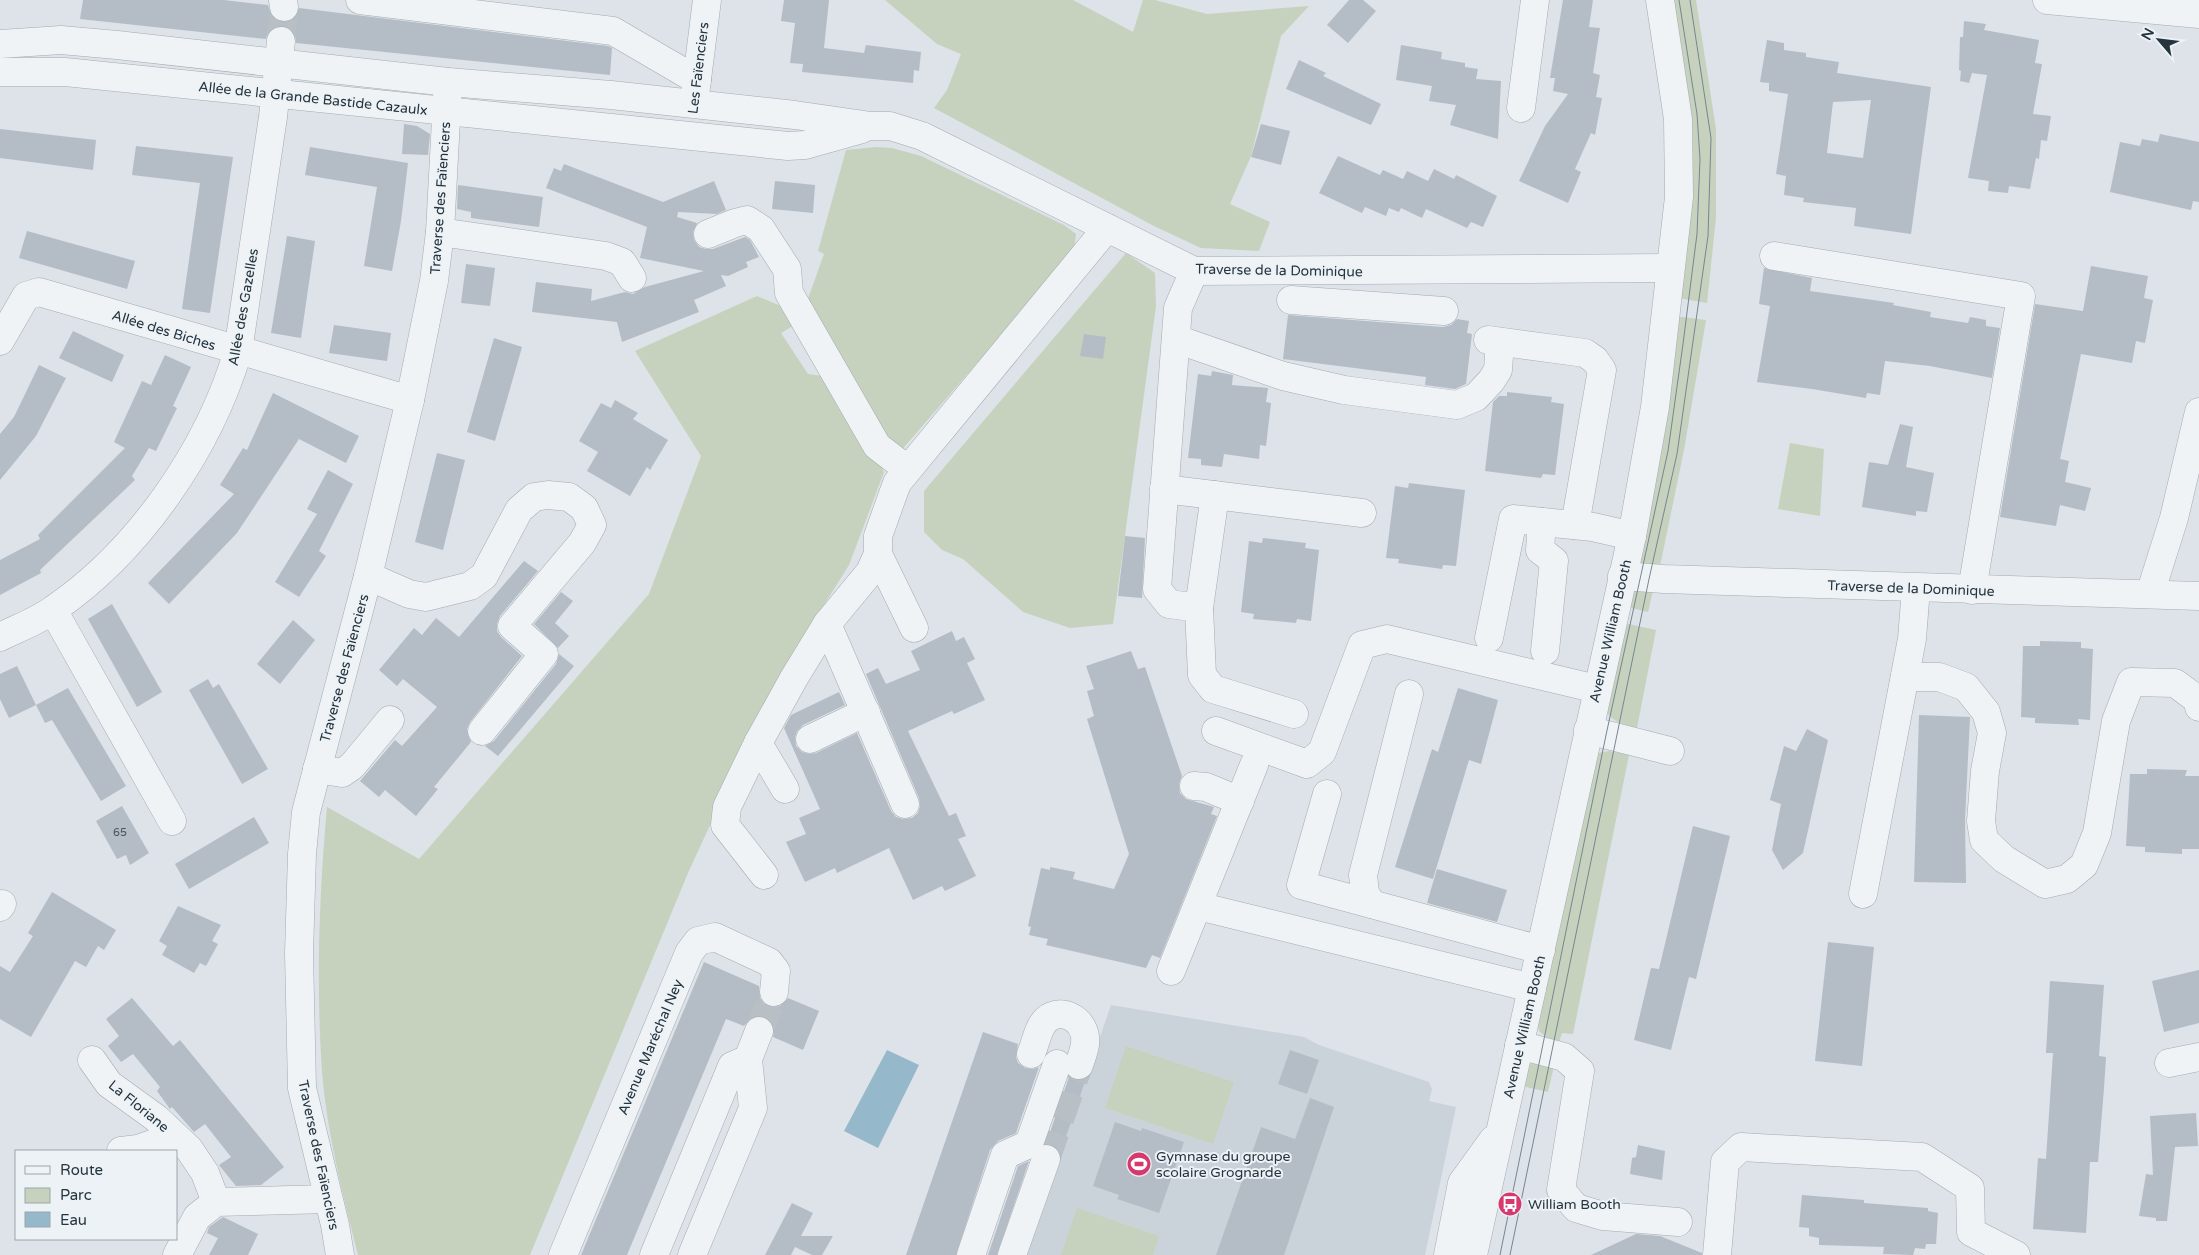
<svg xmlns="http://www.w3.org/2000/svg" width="2199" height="1255" font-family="'Varela Round',sans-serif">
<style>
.built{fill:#cbd3da}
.green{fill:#c6d2bd}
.water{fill:#95b9ca}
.building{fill:#b4bdc5;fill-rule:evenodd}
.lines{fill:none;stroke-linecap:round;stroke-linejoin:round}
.minor-tunnel{stroke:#b8c0c6;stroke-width:28;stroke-dasharray:28 14;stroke-linecap:butt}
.minor-casing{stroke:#a2abb2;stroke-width:29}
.minor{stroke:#f0f3f6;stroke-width:28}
.tram{stroke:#758692;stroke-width:1}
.labels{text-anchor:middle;stroke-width:4;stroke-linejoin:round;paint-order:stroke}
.number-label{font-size:11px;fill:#495660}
.street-label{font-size:14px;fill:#25343f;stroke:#ecf2f5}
.poi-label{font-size:14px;fill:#25343f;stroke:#ecf2f5;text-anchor:start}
</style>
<rect width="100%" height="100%" fill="#dde3e8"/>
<!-- built -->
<polygon class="built" points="1111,1005 1304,1037 1319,1045 1429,1082 1432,1089 1429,1101 1456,1107 1425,1255 1025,1255"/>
<!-- green -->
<g class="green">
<polygon points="885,0 1073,0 1133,32 1143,0 1155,0 1207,14 1309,6 1281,36 1251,156 1230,204 1270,222 1259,251 1201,248 1154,226 934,108 947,90 961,54 937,44"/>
<polygon points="1672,0 1696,0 1716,129 1716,218 1707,303 1678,298"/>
<polygon points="876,147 892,148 921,156 1064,225 1076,234 1074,251 899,453 882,442 805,307 824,254 818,251 846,150"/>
<polygon points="1126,253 1155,273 1156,306 1113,624 1070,628 1023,612 963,559 942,550 924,532 924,491"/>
<path d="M757,296L790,310L798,323L781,333L808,374L830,377L884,472L849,565L807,632L751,736L688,873L530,1255H358C343,1195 327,1134 322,1072C316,984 319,895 327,807L419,859L649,594L701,456L635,351Z"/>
<polygon points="1675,316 1706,320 1684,450 1659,571 1647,568 1638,560"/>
<polygon points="1790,443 1824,449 1820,516 1778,509"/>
<polygon points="1640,590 1653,591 1648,612 1623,606 1632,592"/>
<path d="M1619,622L1656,630L1637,728C1622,724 1610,722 1604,706Z"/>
<polygon points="1609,751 1629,755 1573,1034 1562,1033 1559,1042 1548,1039 1539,1031 1538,1024 1598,753"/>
<polygon points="1126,1046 1234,1082 1213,1144 1105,1108"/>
<polygon points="1533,1062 1554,1066 1548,1092 1518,1085 1525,1067"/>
<polygon points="1077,1208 1159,1236 1153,1255 1061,1255"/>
</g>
<!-- water -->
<polygon class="water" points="887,1050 919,1065 878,1148 844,1131"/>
<!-- building -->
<g class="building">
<polygon points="83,0 224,0 268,5 272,17 279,22 286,22 294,19 299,8 608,46 612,48 610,75 296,43 295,34 290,28 283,26 274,27 268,32 266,39 80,19"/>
<polygon points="784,0 829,0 824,48 864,53 866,45 921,52 919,71 914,70 913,83 802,72 803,64 790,63 795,23 781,21"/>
<polygon points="1349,0 1363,0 1376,11 1348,43 1327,25"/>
<polygon points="1563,0 1593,0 1589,27 1600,28 1593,73 1600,75 1596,97 1602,98 1595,135 1591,133 1575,169 1581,172 1568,203 1519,181 1545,126 1568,94 1553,91 1555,78 1550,78"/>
<polygon points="1964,21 1986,24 1984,30 2039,40 2035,63 2042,64 2033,114 2051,116 2047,141 2041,140 2039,159 2036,158 2030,189 2009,186 2008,193 1988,191 1989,181 1968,178 1987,75 1972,73 1969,83 1960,81 1961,71 1959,70 1960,37 1963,37"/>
<path d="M1767,40L1784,43V50L1806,53V57L1839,62L1837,73L1931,87L1911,234L1854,226L1856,208L1803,202L1804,198L1784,195L1786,176L1776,174L1788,94L1769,91V83L1760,82ZM1871,100L1863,158L1827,153L1833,102Z"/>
<polygon points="1401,45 1442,52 1441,59 1465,63 1465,67 1478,69 1476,79 1501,81 1498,139 1450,125 1456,105 1429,101 1432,86 1396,80"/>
<polygon points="1299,60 1326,73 1323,76 1381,104 1371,125 1286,89"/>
<polygon points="404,124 417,126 430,134 428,155 402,154"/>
<polygon points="1261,124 1290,131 1281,165 1251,157"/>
<polygon points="0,129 96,140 93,170 0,158"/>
<polygon points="2160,134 2199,142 2199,202 2193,201 2191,210 2110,192 2120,142 2140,146 2142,139 2158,142"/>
<polygon points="136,146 233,157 210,313 182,309 200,183 132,175"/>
<polygon points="310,147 408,163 401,221 392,271 364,266 377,187 305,175"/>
<polygon points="1338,156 1380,175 1383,170 1403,179 1407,171 1428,181 1434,169 1454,179 1456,175 1497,196 1483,227 1471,222 1467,228 1426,209 1422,218 1401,208 1399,212 1389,208 1386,216 1365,207 1362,213 1319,193"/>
<polygon points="564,164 663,202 714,181 726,210 717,214 678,212 677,217 697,223 693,232 694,240 699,247 706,249 713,249 745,237 750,240 759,257 746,262 748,267 728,276 721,275 726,286 694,300 699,312 622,342 617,322 532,312 536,282 592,289 591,301 625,292 633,294 645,287 704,271 640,258 647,227 546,188 554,168 561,171"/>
<polygon points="775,181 815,185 813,213 772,209"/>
<polygon points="458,185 543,197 539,227 471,218 471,212 457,209"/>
<polygon points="27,231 135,261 127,289 19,258"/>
<polygon points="287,236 315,241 301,338 271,333"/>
<polygon points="466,264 495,268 490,306 461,303"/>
<polygon points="2091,266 2148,276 2144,298 2153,300 2145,343 2136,341 2132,363 2081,354 2060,459 2069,461 2065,482 2091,488 2085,511 2060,505 2056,526 2000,517 2035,304 2083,311"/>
<polygon points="1764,268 1812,278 1810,291 1894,303 1893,305 1931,312 1930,317 1968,323 1970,317 1986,320 1986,326 2000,328 1992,378 1930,366 1885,361 1880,395 1867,393 1866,398 1812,389 1757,382 1770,306 1759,304"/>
<polygon points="1288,315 1443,327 1451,325 1457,319 1469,321 1467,333 1472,334 1466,384 1455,389 1425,385 1426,377 1283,359"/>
<polygon points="334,325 391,333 387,361 329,353"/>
<polygon points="73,331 124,355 112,382 59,358"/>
<polygon points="1084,334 1106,337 1103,359 1080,356"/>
<polygon points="494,338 522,347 495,441 467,432"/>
<polygon points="165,355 191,367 173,406 177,408 156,451 149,448 132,476 135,480 40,570 41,573 0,595 0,560 40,539 38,535 125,448 114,442 142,381 151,385"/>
<polygon points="39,365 66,378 36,436 0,480 0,434 14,417"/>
<polygon points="1212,371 1233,375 1232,385 1268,388 1266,402 1271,403 1266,446 1260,445 1259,459 1224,454 1222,467 1201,465 1201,459 1188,458 1198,374 1211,376"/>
<polygon points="1507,392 1552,397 1551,402 1564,404 1555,475 1543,474 1541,478 1485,471 1493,402 1499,396 1507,396"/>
<polygon points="273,393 359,436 346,463 299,439 237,533 169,604 148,583 234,494 220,485 243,448 247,450"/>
<polygon points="615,400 638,413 633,419 668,440 650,470 647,467 630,496 587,471 598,452 579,441 601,403 611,408"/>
<polygon points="1900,424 1913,427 1906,467 1934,473 1927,512 1916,511 1916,516 1862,507 1869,462 1888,465"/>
<polygon points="437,453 465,460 443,550 415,542"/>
<polygon points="328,470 353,484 319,551 326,556 299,597 275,582 317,514 307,509"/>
<polygon points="1409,483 1465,490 1456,566 1443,565 1442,569 1398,563 1399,559 1386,558 1395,486 1408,488"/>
<polygon points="1125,536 1145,538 1142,598 1118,596"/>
<polygon points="1263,538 1306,543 1305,548 1319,550 1311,621 1297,619 1296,623 1253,619 1254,614 1241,612 1249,541 1262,543"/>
<polygon points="524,561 538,571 500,616 497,624 497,631 501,637 522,656 470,722 467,729 471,742 434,787 438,789 416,816 385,790 379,797 360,781 395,740 402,746 437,707 403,679 397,686 379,670 414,628 422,635 436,618 459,637"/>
<polygon points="561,592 573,601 555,623 569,636 558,648 534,624"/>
<polygon points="112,604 162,692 137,707 88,619"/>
<polygon points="293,620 315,640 280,684 257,664"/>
<polygon points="952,631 956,641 964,637 975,659 967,663 985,700 954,714 952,711 908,731 949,816 956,813 966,836 958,839 976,876 945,891 942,886 913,900 889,848 837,873 835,868 805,882 786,842 806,834 799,818 820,809 784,728 791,715 839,692 845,705 803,725 797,731 795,737 796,746 802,752 808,754 816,753 857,733 891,811 896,817 903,819 912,818 918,813 920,806 919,798 866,674 878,668 886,684 920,670 911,651"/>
<polygon points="2040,641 2081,642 2081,648 2093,649 2090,720 2078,719 2079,725 2035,723 2035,718 2021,717 2023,646 2040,646"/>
<polygon points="1131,651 1138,669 1145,667 1182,776 1179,784 1180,793 1186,799 1214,807 1211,814 1217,816 1160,958 1152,955 1146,968 1046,945 1048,939 1029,935 1031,927 1028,926 1041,868 1050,870 1050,867 1075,872 1073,879 1114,889 1129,854 1087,719 1094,716 1087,691 1094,689 1086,666"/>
<polygon points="559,654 574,666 498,756 485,746 494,741 556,664"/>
<polygon points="17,666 36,705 9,718 0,699 0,674"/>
<polygon points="208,679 213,688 219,684 268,769 242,784 189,690"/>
<polygon points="68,688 126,786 101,801 52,720 45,723 36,705"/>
<polygon points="1458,688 1498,700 1481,764 1469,760 1433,879 1395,867 1432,749 1438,752"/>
<polygon points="1919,715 1970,717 1965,820 1966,883 1914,882"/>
<polygon points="1807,729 1828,740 1803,853 1783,870 1772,850 1781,804 1770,800 1784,746 1796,751"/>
<polygon points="2147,769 2187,770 2185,776 2199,776 2199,849 2182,849 2182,854 2145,852 2145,847 2126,846 2130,774 2147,774"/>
<polygon points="122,806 149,853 130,865 126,855 117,859 96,821"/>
<polygon points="254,817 269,843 189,889 175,864"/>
<polygon points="1693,826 1730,836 1696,979 1689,977 1671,1050 1634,1040 1651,968 1659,969"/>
<polygon points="1437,869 1507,890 1497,922 1427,903"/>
<polygon points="52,892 116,930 104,950 98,946 86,967 75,961 31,1037 0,1019 0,966 10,972 33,936 28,933"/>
<polygon points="178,906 221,925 212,941 218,944 206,966 200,963 194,973 162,955 167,946 159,941"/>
<polygon points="1828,942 1874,947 1862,1066 1815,1061"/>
<polygon points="704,962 759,986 760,998 765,1005 772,1007 780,1006 788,998 819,1011 803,1050 773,1037 774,1028 771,1021 764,1016 757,1016 750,1019 744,1026 726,1019 627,1255 581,1255"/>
<polygon points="2199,970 2199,1023 2164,1032 2152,981"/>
<polygon points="2050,981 2104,985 2099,1056 2106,1057 2104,1088 2098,1162 2090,1162 2086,1233 2033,1229 2038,1158 2046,1159 2053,1053 2046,1053"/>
<polygon points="132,998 173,1046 180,1040 284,1167 261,1185 236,1186 219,1165 231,1157 205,1124 194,1132 172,1107 170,1109 157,1091 160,1087 133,1054 121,1062 108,1046 119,1036 106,1019"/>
<polygon points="983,1032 1018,1044 1016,1057 1018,1063 1025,1068 1033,1069 1039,1067 1016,1133 998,1141 990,1150 956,1255 906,1255"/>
<polygon points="1290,1050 1319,1060 1307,1094 1278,1084"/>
<polygon points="1069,1077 1075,1080 1086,1079 1060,1154 1052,1144 1046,1144"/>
<polygon points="1310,1098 1334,1107 1284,1255 1216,1255 1261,1127 1295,1139"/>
<polygon points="2196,1113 2198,1146 2175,1147 2167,1221 2156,1221 2156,1218 2139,1216 2146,1174 2153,1175 2150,1116"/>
<polygon points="1115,1122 1141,1131 1142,1128 1184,1142 1159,1213 1117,1199 1119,1195 1093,1186"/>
<polygon points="1638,1145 1665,1151 1662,1180 1630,1174 1632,1158 1636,1157"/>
<polygon points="1029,1161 997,1255 988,1255 1018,1166"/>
<polygon points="1802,1195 1864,1200 1864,1203 1928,1208 1928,1211 1938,1213 1936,1244 1926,1244 1925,1249 1915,1248 1913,1255 1883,1254 1884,1247 1819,1245 1819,1238 1809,1236 1809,1228 1799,1227"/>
<polygon points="792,1203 813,1213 801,1236 833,1236 822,1255 812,1255 795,1247 791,1255 765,1255"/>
<polygon points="223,1217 258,1234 248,1255 209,1255 218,1238 207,1233 209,1227"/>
<polygon points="1636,1234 1660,1236 1702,1253 1702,1255 1591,1255"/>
</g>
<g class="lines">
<!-- minor-tunnel -->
<g class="minor-tunnel">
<polyline points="281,41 284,7"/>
<polyline points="759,1031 774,992"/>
<polyline points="1046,1159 1079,1065"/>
</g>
<defs>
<g id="minor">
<polyline points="283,0 284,7"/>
<polyline points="360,0 613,31 697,80"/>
<polyline points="2047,0 2199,14"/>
<polyline points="0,44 61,40 117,45 448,82 611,95 795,115 871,126 890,126 922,136 1194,271 1670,268"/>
<polyline points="0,72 65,72 788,146 805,145 862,129"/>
<polyline points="695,95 707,0"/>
<polyline points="1521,108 1535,0"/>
<polyline points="440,232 606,256 622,262 632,278"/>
<polyline points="708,234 735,223 747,220 761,229 787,269 789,293 877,446 907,469"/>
<polyline points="1774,256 2021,296 1972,590"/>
<polyline points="1194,271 1178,308 1157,589 1169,604 1199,608 1202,675 1213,689 1294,714"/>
<polyline points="1291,300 1444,311"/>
<polyline points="1176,339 1283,376 1344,390 1457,405 1476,397 1491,381 1498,370 1500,342"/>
<polyline points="1488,340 1585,353 1595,360 1602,370 1575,525"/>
<polyline points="0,341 26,296 39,292 410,400"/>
<polyline points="1164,489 1362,513"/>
<polyline points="1542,522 1540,550 1554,561 1545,651"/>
<polyline points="878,554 914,628"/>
<polyline points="368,576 409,594 426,597 470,586 484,576 519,510 534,497 548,495 569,497 584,508 592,525 582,543 512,626 544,654 482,731"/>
<polyline points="1622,576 1664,579 2199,596"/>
<polyline points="2150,594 2174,518 2199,412"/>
<polyline points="1199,608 1215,495"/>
<polyline points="53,610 172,821"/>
<polyline points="827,624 905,804"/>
<path d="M0,637C18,628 38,621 54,609C139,551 209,449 238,351L273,117L281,41"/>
<polyline points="1489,638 1513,519 1593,527 1632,536"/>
<polyline points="1905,677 1939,677 1966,687 1986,712 1992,733 1985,771 1981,821 1984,840 2004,859 2045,884 2067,879 2084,865 2097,833 2116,721 2131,682 2175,683 2198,700 2199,707"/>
<polyline points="1588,730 1670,751"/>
<polyline points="1216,731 1307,764 1322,752 1362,645 1387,639 1597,689"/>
<polyline points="810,739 866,712"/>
<polyline points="758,743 785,789"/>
<polyline points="317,769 342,773 352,766 390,720"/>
<polyline points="1194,786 1206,787 1240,801"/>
<polyline points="1327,794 1301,885 1541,950"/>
<polyline points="764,875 725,825 727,807 758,743 794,678 827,624 870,572 878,554 878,536 897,483 1107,228"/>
<polyline points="1863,894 1912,639 1916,588"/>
<polyline points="1372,904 1365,893 1363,875 1409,694"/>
<polyline points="1198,906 1532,988"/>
<polyline points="0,907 2,904"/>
<polyline points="1171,971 1254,765"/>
<polyline points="1519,1045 1564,1057 1580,1071 1561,1190 1576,1208 1603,1216 1678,1222"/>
<path d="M1031,1054C1035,1045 1037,1033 1042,1025C1053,1007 1077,1013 1084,1032C1088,1043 1082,1055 1079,1065"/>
<polyline points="92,1060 109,1084 156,1118 189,1149 205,1173 216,1202"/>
<polyline points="2169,1063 2199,1057"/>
<polyline points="121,1151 138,1149 175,1136"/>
<polyline points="177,1255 197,1217 216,1202 328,1199"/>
<polyline points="340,1255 335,1225 302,1088 299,953 302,854 306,812 368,576 410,400 434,281 440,232 448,82"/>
<polyline points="563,1255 689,953 698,941 715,937 769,962 776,971 774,992"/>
<polyline points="654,1255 732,1066 748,1059"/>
<polyline points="692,1255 753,1108 748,1059 759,1031"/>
<polyline points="971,1255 1005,1155 1029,1144 1057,1064"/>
<polyline points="1012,1255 1046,1159"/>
<polyline points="1448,1255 1462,1183 1493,1140"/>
<polyline points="1473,1255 1632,536 1655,407 1679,197 1678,119 1660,0"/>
<polyline points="1717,1255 1725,1162 1741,1147 1922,1157 1970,1188 1971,1232 2016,1255"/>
</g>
</defs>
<!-- minor casing -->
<use href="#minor" class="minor-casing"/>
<!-- minor -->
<use href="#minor" class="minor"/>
<!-- tram -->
<g class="tram">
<polyline points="1500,1255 1606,735 1668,451 1683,344 1697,234 1700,159 1697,114 1679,0"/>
<polyline points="1510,1255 1649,579 1677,454 1708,236 1711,138 1690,0"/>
</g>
</g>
<!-- icons -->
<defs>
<symbol id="stadium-disc" viewBox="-11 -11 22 22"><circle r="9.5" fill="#d5396e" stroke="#ecf2f5"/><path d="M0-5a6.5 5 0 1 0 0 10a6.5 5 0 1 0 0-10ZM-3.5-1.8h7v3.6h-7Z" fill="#fff"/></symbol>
<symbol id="bus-disc" viewBox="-11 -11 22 22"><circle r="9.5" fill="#d5396e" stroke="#ecf2f5"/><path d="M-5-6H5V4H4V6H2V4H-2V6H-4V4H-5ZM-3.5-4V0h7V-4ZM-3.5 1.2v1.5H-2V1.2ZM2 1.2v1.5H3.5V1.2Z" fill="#fff"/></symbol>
</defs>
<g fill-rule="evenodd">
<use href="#stadium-disc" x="1125" y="1150" width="28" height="28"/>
<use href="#bus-disc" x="1496" y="1190" width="28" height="28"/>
</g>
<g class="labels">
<!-- number labels -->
<g class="number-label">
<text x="120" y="836">65</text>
</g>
<!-- street labels -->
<g class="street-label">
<text transform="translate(698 68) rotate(-83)" y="5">Les Faïenciers</text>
<text transform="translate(313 98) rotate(6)" y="5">Allée de la Grande Bastide Cazaulx</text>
<text transform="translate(440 198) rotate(-86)" y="5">Traverse des Faïenciers</text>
<text transform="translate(1279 270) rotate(1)" y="5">Traverse de la Dominique</text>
<text transform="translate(243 307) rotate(-80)" y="5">Allée des Gazelles</text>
<text transform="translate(164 330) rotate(17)" y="5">Allée des Biches</text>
<text transform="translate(1911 588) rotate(2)" y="5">Traverse de la Dominique</text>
<text transform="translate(1610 631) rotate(-77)" y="5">Avenue William Booth</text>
<text transform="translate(344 668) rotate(-75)" y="5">Traverse des Faïenciers</text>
<text transform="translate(1524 1027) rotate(-77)" y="5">Avenue William Booth</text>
<text transform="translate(650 1047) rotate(-67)" y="5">Avenue Maréchal Ney</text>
<text transform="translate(139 1106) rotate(39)" y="5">La Floriane</text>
<text transform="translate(319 1155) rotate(78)" y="5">Traverse des Faïenciers</text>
</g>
<!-- poi labels -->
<g class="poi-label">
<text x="1156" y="1161">Gymnase du groupe<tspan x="1156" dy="16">scolaire Grognarde</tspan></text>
<text x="1528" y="1209">William Booth</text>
</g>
</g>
<!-- legend -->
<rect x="15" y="1150" width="162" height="90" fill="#ecf2f5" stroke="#9ca6ac"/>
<rect x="25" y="1166" width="25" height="8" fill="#f0f3f6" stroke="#9ca6ac"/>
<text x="60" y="1175" font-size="15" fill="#25343f">Route</text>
<rect x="25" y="1188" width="25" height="15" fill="#c6d2bd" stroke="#9ca6ac"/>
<text x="60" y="1200" font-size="15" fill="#25343f">Parc</text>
<rect x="25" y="1212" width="25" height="15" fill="#95b9ca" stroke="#9ca6ac"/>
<text x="60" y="1225" font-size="15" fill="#25343f">Eau</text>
<!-- north arrow -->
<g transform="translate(2159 40) rotate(298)" stroke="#ecf2f5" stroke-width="4" paint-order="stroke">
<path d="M0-4L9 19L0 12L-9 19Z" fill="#25343f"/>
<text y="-8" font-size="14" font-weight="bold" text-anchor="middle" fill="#25343f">N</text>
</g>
</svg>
